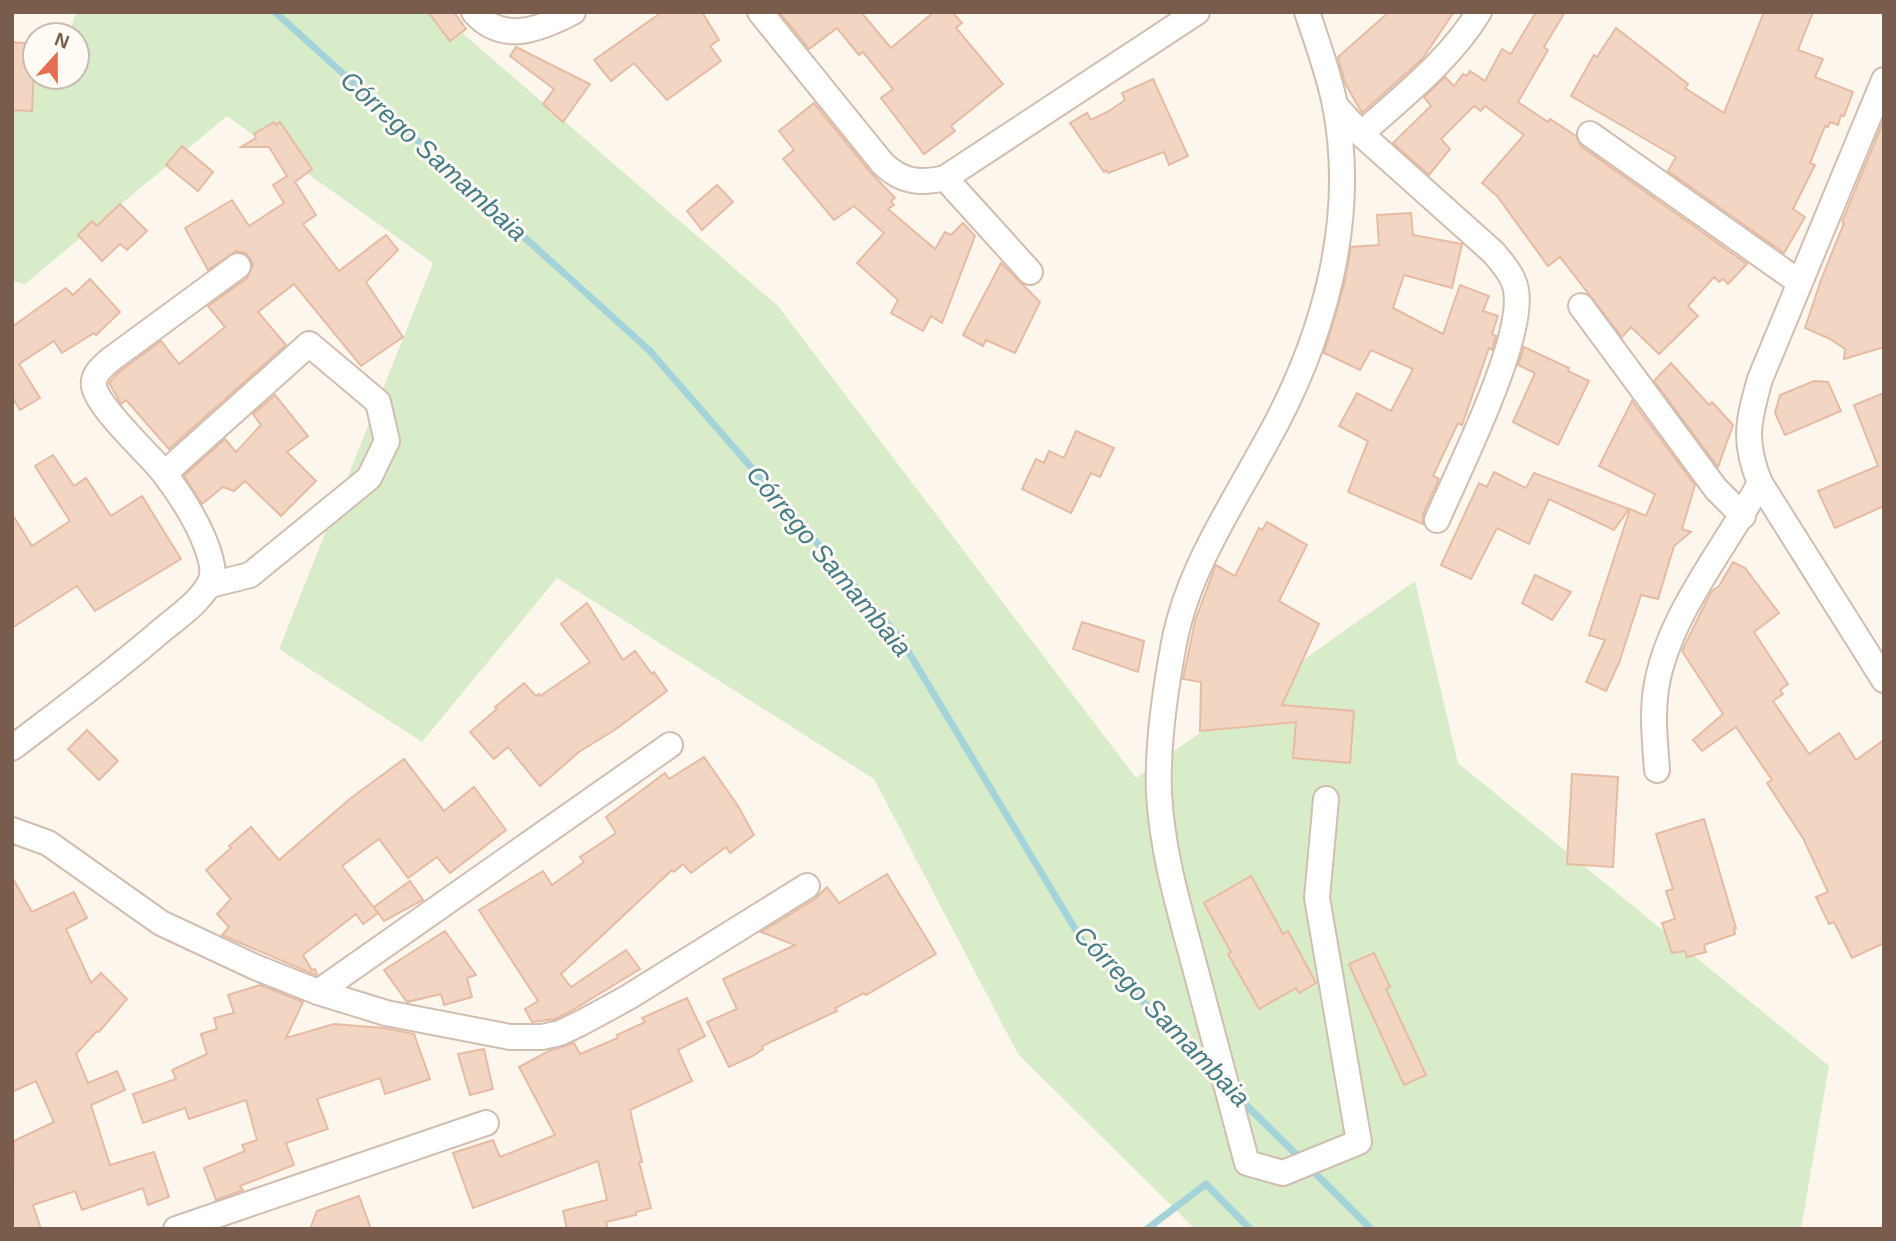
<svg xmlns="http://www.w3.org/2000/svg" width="1896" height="1241" font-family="Helvetica,sans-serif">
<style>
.green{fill:#d8ecc9}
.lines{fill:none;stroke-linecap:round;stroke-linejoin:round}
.stream{stroke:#a5d3da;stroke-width:7}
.building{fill:#f3d5c3;stroke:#e6bba3;stroke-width:2}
.minor-casing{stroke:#d1beb0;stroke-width:28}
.minor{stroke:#fff;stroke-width:24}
.labels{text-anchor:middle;stroke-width:6;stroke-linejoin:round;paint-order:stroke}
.water-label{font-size:26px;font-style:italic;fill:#437c86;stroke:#fffaf3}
</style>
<rect width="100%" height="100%" fill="#fdf6ec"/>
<!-- green -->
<polygon class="green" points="76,12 438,12 778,306 1136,778 1415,581 1458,763 1829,1066 1801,1229 1195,1229 1018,1054 874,779 557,578 422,742 279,649 433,263 227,116 25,284 12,281 12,96 38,77 77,77 77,35 69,35"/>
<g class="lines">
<!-- stream -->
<g class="stream">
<polyline points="275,12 649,350 900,638 1083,942 1215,1073"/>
<polyline points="1238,1097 1302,1160"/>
<polyline points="1310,1168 1371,1229"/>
<polyline points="1147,1229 1206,1184 1250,1229"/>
</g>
</g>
<!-- building -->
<g class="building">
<polygon points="428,12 454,12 466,29 450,41"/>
<polygon points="662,12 702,12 719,40 710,46 721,61 667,100 634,63 611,81 594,60"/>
<polygon points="779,12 861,12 891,48 934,12 952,12 962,23 956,28 1003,84 951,126 955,131 924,154 881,98 893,89 863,52 859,55 837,28 809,49"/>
<polygon points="1389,12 1454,12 1422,59 1362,113 1345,83 1338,57"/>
<polygon points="1536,12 1565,12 1544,47 1548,50 1518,102 1548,122 1550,119 1576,136 1581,146 1747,264 1728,284 1723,279 1719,282 1714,277 1688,306 1698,316 1659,354 1631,327 1622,337 1560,257 1548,266 1497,196 1482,183 1524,135 1485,106 1481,111 1474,106 1441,139 1450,149 1429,175 1393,143 1431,106 1424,97 1445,77 1454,86 1463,74 1467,76 1470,71 1485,81 1502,49 1511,54"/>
<polygon points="1764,12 1813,12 1798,50 1823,59 1815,77 1853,92 1844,116 1841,115 1838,125 1830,122 1828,127 1825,126 1810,163 1815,165 1793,209 1805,217 1784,253 1668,171 1676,157 1571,96 1594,55 1597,57 1616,28 1688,84 1685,88 1724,113"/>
<polygon points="12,42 35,44 32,111 12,110"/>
<polygon points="516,47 590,84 563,122 543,104 554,89 510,56"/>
<polygon points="1153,79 1188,156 1169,165 1164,152 1108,173 1106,170 1104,172 1070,123 1087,113 1091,120 1109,111 1125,100 1122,93"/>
<polygon points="814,103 871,173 895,198 891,201 894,205 888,209 935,249 945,232 951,235 963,223 975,236 942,323 931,316 923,331 891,313 898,300 857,263 884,233 854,206 834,220 783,159 794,150 779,131"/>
<polygon points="274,122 276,125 280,122 312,169 295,182 316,215 303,224 339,271 386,235 398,250 366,282 403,337 361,366 294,284 258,312 286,345 169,449 126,400 121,404 109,383 119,372 161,341 179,364 225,327 208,306 247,278 253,265 250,258 245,253 236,251 208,270 185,228 232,200 249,226 284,203 273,185 287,176 269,147 241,147 256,138 254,134"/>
<polygon points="1883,122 1884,347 1844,359 1845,349 1830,339 1805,328 1821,280 1844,223 1842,222"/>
<polygon points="182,146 213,172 198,191 166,165"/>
<polygon points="717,185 733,202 702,230 687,211"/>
<polygon points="120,204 147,231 127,250 120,244 102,261 78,235 92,221 97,226"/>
<polygon points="1411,213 1413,235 1462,244 1452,288 1404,275 1393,308 1443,334 1460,285 1489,296 1483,311 1498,316 1492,334 1496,336 1492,350 1489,348 1462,425 1458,423 1433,476 1439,479 1423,514 1423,524 1348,492 1368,441 1339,426 1357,393 1391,411 1413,369 1371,350 1360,370 1324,353 1344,285 1351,247 1379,245 1377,215"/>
<polygon points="1001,263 1040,302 1015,353 986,340 983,346 963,335"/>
<polygon points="90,279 120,312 96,335 94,333 62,353 54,341 19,364 40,398 20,410 12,397 12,327 66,288 73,295"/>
<polygon points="1524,347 1569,368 1568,371 1589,381 1558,445 1513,422 1535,373 1518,365"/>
<polygon points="1671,363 1709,405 1712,402 1733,425 1718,467 1654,381"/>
<polygon points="1814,381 1828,382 1841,411 1785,435 1775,413 1780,395"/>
<polygon points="1884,393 1884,506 1835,528 1818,491 1878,466 1854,405"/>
<polygon points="275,395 308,436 287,452 316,481 281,516 245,481 234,491 223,487 202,504 184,476 225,439 236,452 261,425 253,414"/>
<polygon points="1632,401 1695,485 1682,529 1691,532 1674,546 1658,599 1641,595 1619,663 1606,691 1586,682 1605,640 1589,635 1630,509 1646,516 1655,494 1599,466"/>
<polygon points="1076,431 1114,448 1100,477 1091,473 1071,513 1022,489 1036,459 1044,463 1049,451 1064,458"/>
<polygon points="53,455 74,486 86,478 111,516 142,496 181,559 95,611 77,586 12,628 12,514 32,546 70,521 35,466"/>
<polygon points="1494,472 1526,488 1534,473 1629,509 1614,530 1549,499 1529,544 1497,528 1471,579 1441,565 1479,483 1487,487"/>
<polygon points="1267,522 1307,545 1279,601 1319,624 1282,705 1354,711 1350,763 1293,758 1296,722 1200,731 1201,682 1183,679 1195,621 1216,565 1235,576 1259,528 1262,530"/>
<polygon points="1733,562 1745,568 1779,613 1754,632 1788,684 1780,690 1783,694 1773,701 1809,754 1839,733 1856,760 1884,740 1884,943 1852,958 1834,922 1829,924 1816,897 1828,892 1803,838 1767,783 1772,780 1736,727 1702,751 1693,740 1723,714 1682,651 1707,600 1712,591 1719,586"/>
<polygon points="1535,575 1571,592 1552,620 1522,603"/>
<polygon points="587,603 623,660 635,651 652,674 654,672 667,691 616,729 579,752 540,786 508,747 494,759 470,732 497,709 495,707 524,683 536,696 539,694 540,696 590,662 561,624"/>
<polygon points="1082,622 1144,641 1138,672 1073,649"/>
<polygon points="87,730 118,761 99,780 68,749"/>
<polygon points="704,757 738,806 754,835 730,853 726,847 691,873 683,864 674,872 672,870 561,974 571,987 626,950 640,969 571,1011 555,1019 532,1022 525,1009 538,1001 479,910 543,871 552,885 584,862 580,857 616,833 606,817 665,773 669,779"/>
<polygon points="404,759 444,811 474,787 506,830 450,873 437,857 408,878 379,839 342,866 378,913 363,924 356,914 303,955 312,970 315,969 317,974 315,975 222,935 229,927 217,914 231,899 206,870 231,848 229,846 251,827 279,860 351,798"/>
<polygon points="1572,774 1618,777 1613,867 1567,864"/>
<polygon points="1704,819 1736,928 1734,928 1735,934 1704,945 1706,952 1687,957 1685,951 1672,953 1662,923 1675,919 1666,891 1673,889 1656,834"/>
<polygon points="887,874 936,954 866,995 864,993 835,1008 837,1011 762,1046 763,1049 753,1056 729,1067 707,1022 737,1009 723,979 795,945 761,932 815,899 827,887 839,903"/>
<polygon points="1251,876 1283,934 1288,931 1316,983 1299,993 1296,988 1259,1009 1228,954 1231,952 1204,903"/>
<polygon points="12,877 32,912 74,892 87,918 66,929 91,983 101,973 127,999 99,1032 97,1031 76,1054 88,1083 117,1071 125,1090 91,1105 110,1165 154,1152 169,1197 148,1205 143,1188 82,1210 75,1191 33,1205 41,1229 12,1229 14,1141 54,1122 36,1081 12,1092"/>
<polygon points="410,881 423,900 384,921 374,907"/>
<polygon points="445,931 476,975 467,978 472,997 444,1005 441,994 407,1002 384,970"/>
<polygon points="1374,953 1390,987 1386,989 1426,1075 1404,1085 1349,964"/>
<polygon points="260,985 303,1002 286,1038 334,1024 384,1028 414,1034 430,1079 385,1094 380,1078 317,1099 328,1129 286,1143 294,1165 240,1186 243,1190 216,1200 204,1168 245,1151 242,1145 257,1140 246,1100 189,1119 185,1108 143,1123 133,1094 176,1079 172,1070 207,1054 201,1034 217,1029 214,1018 234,1013 228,995"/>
<polygon points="687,998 705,1036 678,1050 692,1081 630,1110 642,1162 639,1162 651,1208 636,1212 636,1215 606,1222 608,1229 567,1229 563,1211 607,1200 598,1161 473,1208 453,1153 493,1140 500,1157 555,1135 519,1067 549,1051 574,1043 580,1054 618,1038 617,1035 645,1022 642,1018"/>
<polygon points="484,1049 493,1089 470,1095 458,1054"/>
<polygon points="359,1196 371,1229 310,1229 317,1211"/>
</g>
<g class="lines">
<defs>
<g id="minor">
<path d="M474,12C503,45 541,29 573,12"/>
<path d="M760,12L883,164C902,182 920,184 945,178L1197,12"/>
<path d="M1307,12C1317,42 1329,74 1335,105C1358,223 1322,344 1264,446C1230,508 1187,573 1174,643C1165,691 1157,744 1159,793C1162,852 1179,908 1194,964C1212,1030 1229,1097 1247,1163L1283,1173L1359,1142L1317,898L1326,799"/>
<path d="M1884,80L1760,379C1748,422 1743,441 1760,483L1884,680"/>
<path d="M1335,105L1361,134L1494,253C1503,264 1514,276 1516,290C1525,339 1458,471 1437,520"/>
<path d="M1361,134C1403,96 1449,61 1479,12"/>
<polyline points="1590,134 1799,282"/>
<polyline points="945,178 1030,272"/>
<polyline points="1581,306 1716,489 1743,516"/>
<polyline points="165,473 309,344 378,402 387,441 369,478 250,575 210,585"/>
<path d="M12,748C63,709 114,672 162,630C178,617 198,603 208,586C212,580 213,573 212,566C207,536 182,496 163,472C148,453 97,407 94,386C92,375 102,367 110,360L238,266"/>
<path d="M1657,770C1655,743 1652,716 1656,689C1667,616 1726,547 1760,483"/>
<polyline points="12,830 48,843 161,923 255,967 318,992 386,1013 510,1037 542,1037 560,1033 581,1023 627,998 807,886"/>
<polyline points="318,992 670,745"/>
<polyline points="176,1229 486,1123"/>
</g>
</defs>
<!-- minor casing -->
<use href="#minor" class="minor-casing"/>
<!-- minor -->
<use href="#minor" class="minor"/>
</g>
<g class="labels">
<!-- water labels -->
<g class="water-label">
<text transform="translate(434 156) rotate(42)" y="9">Córrego Samambaia</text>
<text transform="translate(829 561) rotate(50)" y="9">Córrego Samambaia</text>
<text transform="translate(1162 1016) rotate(46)" y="9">Córrego Samambaia</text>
</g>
</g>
<!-- border -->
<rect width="1896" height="1241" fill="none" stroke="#7a5c4d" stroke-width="28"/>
<!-- north arrow -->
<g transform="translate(56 56) rotate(21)"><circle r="33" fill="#fffaf3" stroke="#cabbb1" stroke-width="2"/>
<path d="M0-5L12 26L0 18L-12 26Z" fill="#e76f51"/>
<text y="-10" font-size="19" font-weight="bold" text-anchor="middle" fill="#7a5c4d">N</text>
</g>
</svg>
